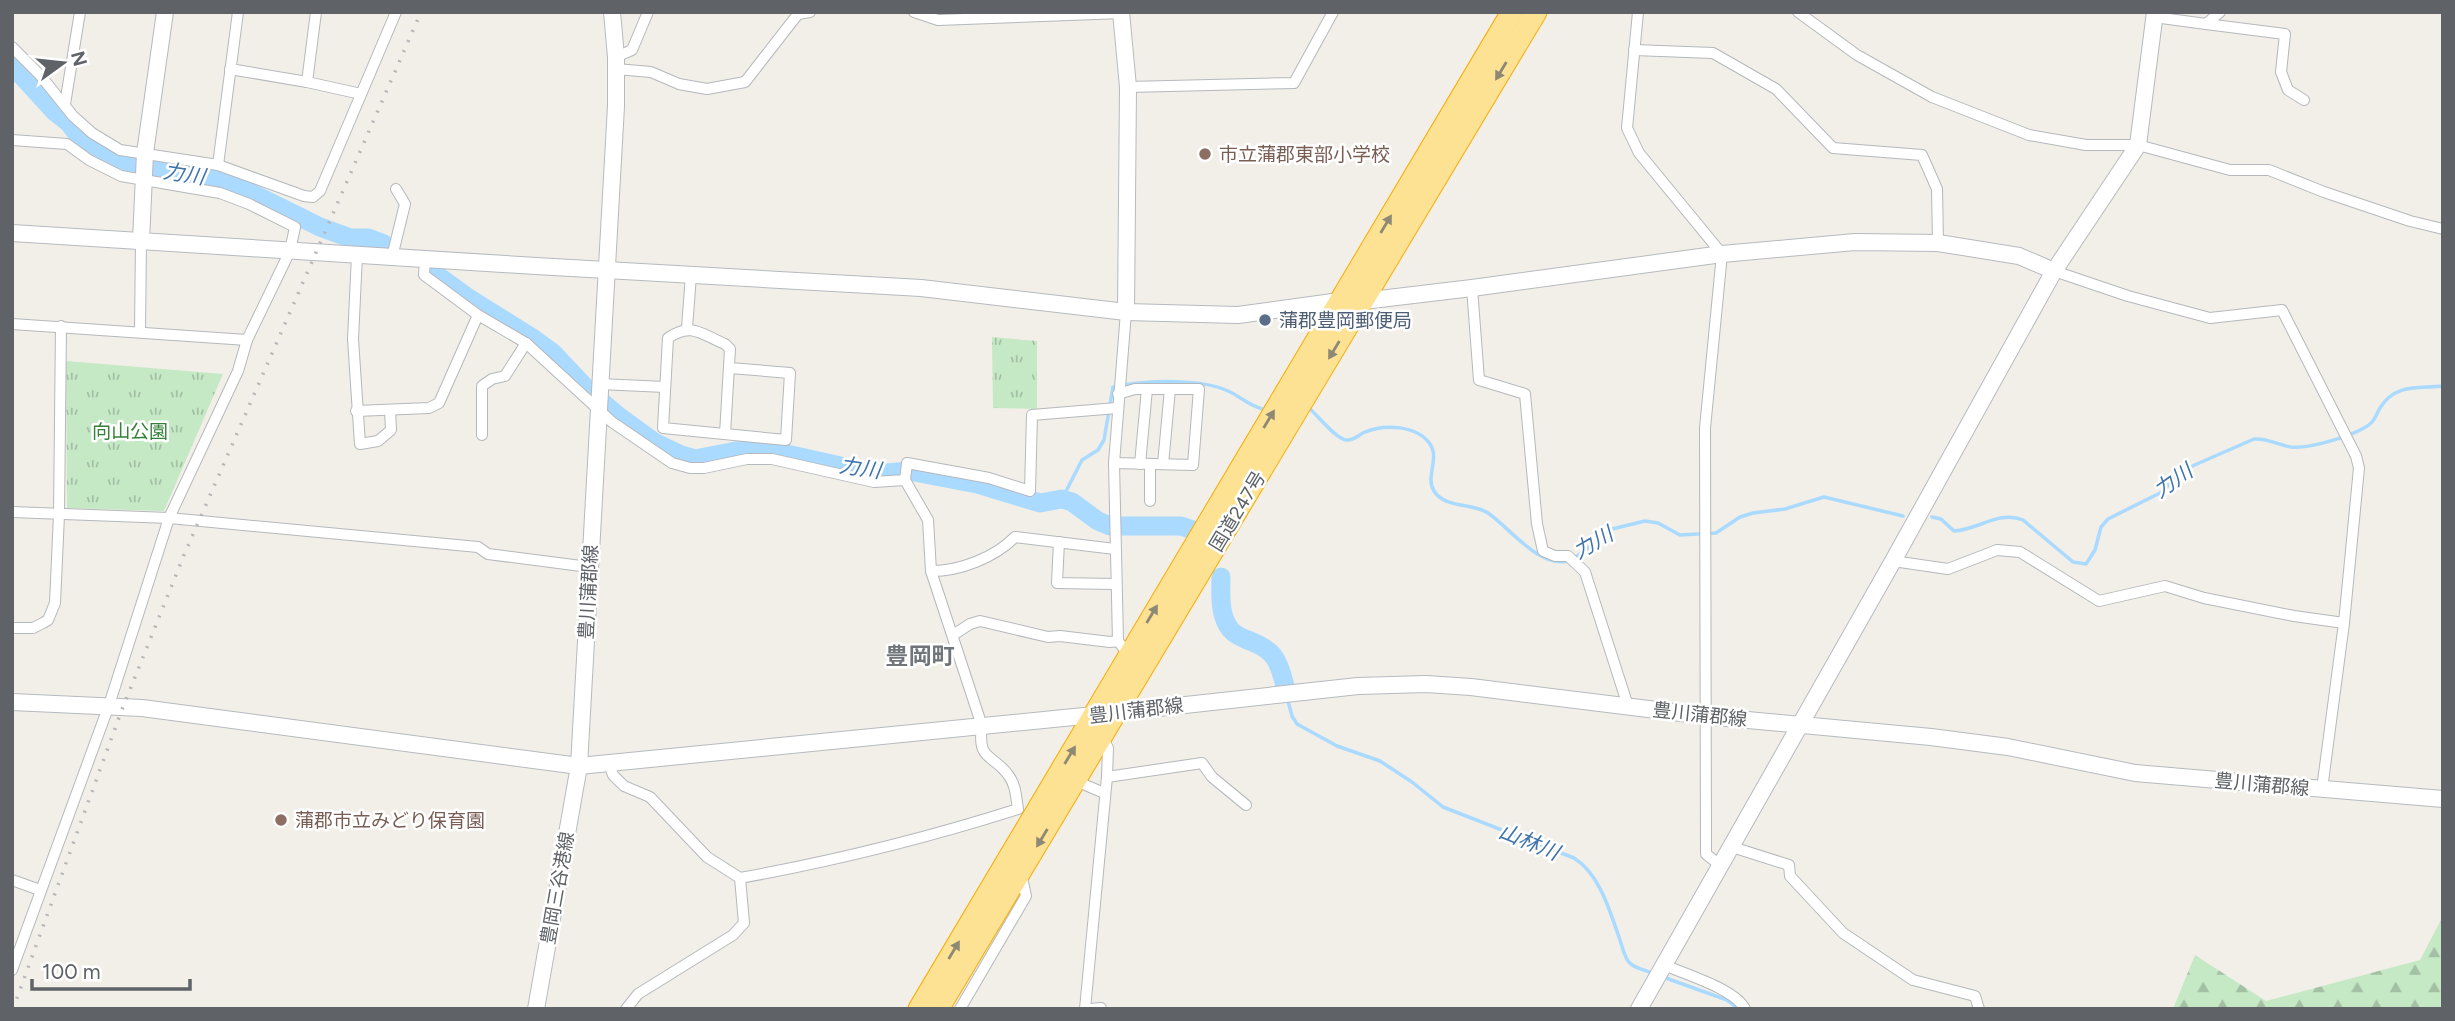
<svg xmlns="http://www.w3.org/2000/svg" width="2455" height="1021" font-family="Figtree,'Noto Sans JP',sans-serif">
<style>
.grass{fill:url(#grass-tufts)}
.forest{fill:url(#forest-firs)}
.lines{fill:none;stroke-linecap:round;stroke-linejoin:round}
.stream{stroke:#aadaff;stroke-width:3.5}
.river{stroke:#aadaff;stroke-width:19}
.street-casing{stroke:#b5b8bc;stroke-width:12}
.secondary-casing{stroke:#b6babf;stroke-width:18}
.highway-casing{stroke:#f9ab00;stroke-width:23}
.street{stroke:#fff;stroke-width:10}
.secondary{stroke:#fff;stroke-width:16}
.highway{stroke:#fde293;stroke-width:21}
.rail{stroke:#b6b7b8;stroke-width:3.5;stroke-dasharray:2 9;stroke-linecap:butt}
.oneway{fill:#8e8975}
.education-dot{fill:#8d6e63;stroke:#fff;stroke-width:2.5}
.service-dot{fill:#5c6f8a;stroke:#fff;stroke-width:2.5}
.labels{text-anchor:middle;stroke-width:5;stroke-linejoin:round;paint-order:stroke}
.education-label{font-size:19px;fill:#785e54;stroke:#fff;text-anchor:start}
.service-label{font-size:19px;fill:#4e5e75;stroke:#fff;text-anchor:start}
.park-label{font-size:19px;fill:#348238;stroke:#fff}
.street-label{font-size:19px;fill:#5f6368;stroke:#fff}
.water-label{font-size:21px;font-style:italic;fill:#4174aa;stroke:#fff}
.quarter-label{font-size:23px;font-weight:bold;fill:#70757a;stroke:#fff}
</style>
<defs>
<pattern id="grass-tufts" width="24" height="20" patternUnits="userSpaceOnUse" patternTransform="scale(1.75)"><rect width="24" height="20" fill="#c5e8c5"/><path d="M3 7l-1-3M5 7V3M7 7l1-3M15 17l-1-3M17 17v-4M19 17l1-3" fill="none" stroke="#a3c0a4"/></pattern>
<pattern id="forest-firs" width="22" height="20" patternUnits="userSpaceOnUse" patternTransform="scale(1.75)"><rect width="22" height="20" fill="#c5e8c5"/><path d="M5 1l3.5 6h-7zM16 11l3.5 6h-7z" fill="#a3c0a4"/></pattern>
</defs>
<rect width="100%" height="100%" fill="#f1efe8"/>
<!-- grass -->
<g class="grass">
<polygon points="992,337 1037,341 1037,409 993,408"/>
<polygon points="66,361 223,374 164,511 67,508"/>
</g>
<!-- forest -->
<polygon class="forest" points="2443,916 2443,1009 2173,1009 2195,955 2266,1001 2420,960"/>
<g class="lines">
<!-- stream -->
<g class="stream">
<path d="M1124,385C1152,380 1202,379 1228,391C1240,396 1249,406 1263,409"/>
<path d="M1310,409C1319,417 1336,439 1346,440C1354,441 1358,435 1365,432C1384,424 1417,425 1430,444C1440,459 1425,477 1434,491C1444,508 1473,503 1488,513C1510,528 1539,568 1568,561"/>
<polyline points="1062,499 1082,460 1098,450 1104,440 1113,387 1116,387"/>
<path d="M1932,517L1941,519L1954,531C1978,530 1999,510 2023,520L2073,562L2086,564L2095,550L2101,527L2108,519L2162,492L2181,471L2254,439C2268,438 2278,445 2291,447C2309,449 2348,437 2364,428C2374,423 2375,417 2380,408C2395,383 2418,389 2443,386"/>
<polyline points="1575,558 1612,529 1645,521 1658,523 1680,535 1716,533 1740,517 1753,513 1785,509 1824,497 1903,516"/>
<path d="M1288,701L1292,716L1297,724L1337,746L1380,761L1412,782L1443,807L1574,858C1600,874 1610,912 1620,940C1622,946 1624,955 1628,961C1633,968 1644,970 1653,973"/>
<polyline points="1663,977 1727,1000 1738,1009"/>
</g>
<!-- river -->
<g class="river">
<polyline points="12,65 55,112 69,123 87,147 121,166 159,167 197,173 235,185 320,227 350,238 368,238 384,244"/>
<polyline points="434,273 467,297 531,337 553,353 587,389 617,415 654,442 681,455 695,459 736,451 769,450 876,474 909,471 977,484 1040,503 1062,499 1072,502 1098,521 1110,526 1181,526 1193,530"/>
<path d="M1221,577C1221,592 1219,612 1228,626C1231,632 1238,636 1245,639C1273,649 1278,657 1285,686"/>
</g>
<defs>
<g id="street">
<polyline points="316,12 307,82 361,94"/>
<polyline points="914,12 938,20 1122,13"/>
<polyline points="1638,12 1627,128 1639,153 1722,254 1705,428 1706,854 1721,866"/>
<polyline points="1798,12 1857,55 1932,97 2029,135 2086,145 2138,145 2230,170 2269,170 2324,192 2410,221 2443,229"/>
<polyline points="2220,12 2206,24 2285,34 2281,72 2288,90 2304,100"/>
<polyline points="2154,17 2206,24"/>
<polyline points="12,47 40,75 73,116 92,133 120,150 218,165 304,196 313,197 320,191 396,12"/>
<polyline points="1634,50 1713,53 1776,89 1833,148 1922,155 1937,189 1938,243"/>
<polyline points="616,57 632,50 648,12"/>
<polyline points="230,69 307,82"/>
<polyline points="616,69 651,72 679,84 707,89 745,82 798,14 810,12"/>
<polyline points="1128,87 1294,83 1333,12"/>
<polyline points="65,104 80,12"/>
<polyline points="12,140 67,144 89,160 121,176 220,193 249,204 295,227 290,251 247,340 238,371 169,518 109,705 12,970"/>
<polyline points="218,165 238,12"/>
<polyline points="357,255 353,339 360,444 378,441 391,430 390,410"/>
<polyline points="392,257 405,204 396,189"/>
<polyline points="425,259 424,275 478,315 526,343 612,422 672,463 690,468 704,468 747,459 772,459 874,482 905,480 907,463 989,478 1030,491 1032,415 1117,408"/>
<polyline points="2054,271 2128,296 2210,318 2282,310 2356,456 2359,468 2344,623 2322,789"/>
<polyline points="1472,288 1479,380 1525,394 1537,524 1543,551 1555,556 1568,556 1585,572 1628,706"/>
<polyline points="1126,312 1114,463 1118,641 1128,654"/>
<polyline points="12,324 247,340"/>
<polyline points="687,328 691,275"/>
<polyline points="140,332 141,241"/>
<polyline points="600,384 665,387"/>
<polyline points="356,411 429,408 439,403 478,315"/>
<path d="M725,434L730,349L725,344C701,334 691,322 668,338L663,428L786,440L790,373L730,368"/>
<polyline points="482,435 482,386 492,379 505,376 526,343"/>
<polyline points="1114,463 1193,465 1199,389 1135,389 1118,394"/>
<polyline points="1140,464 1147,389"/>
<polyline points="1163,464 1170,389"/>
<polyline points="1150,501 1150,464"/>
<polyline points="12,512 169,518 478,547 488,554 589,567"/>
<polyline points="1059,542 1057,583 1115,584"/>
<polyline points="1893,561 1948,569 1997,550 2020,552 2099,601 2165,586 2204,598 2294,616 2344,623"/>
<path d="M931,571C960,571 994,558 1015,537L1115,549"/>
<polyline points="12,628 33,628 43,623 48,620 55,603 59,515 61,326"/>
<polyline points="953,635 970,624 980,621 1048,637 1060,636 1110,642 1118,641"/>
<path d="M609,764L613,775L624,786L650,797L707,857L740,878C834,861 927,838 1018,809C1016,797 1016,786 1009,776C993,753 977,762 982,726L931,571L928,520L905,480"/>
<polyline points="1107,777 1202,763 1212,777 1246,805"/>
<polyline points="1076,781 1104,793"/>
<polyline points="1732,847 1789,865 1790,876 1843,933 1913,980 1975,996 1979,1009"/>
<polyline points="12,880 40,890"/>
<path d="M1664,965C1685,974 1735,989 1745,1009"/>
<polyline points="626,1009 638,994 733,935 744,923 740,878"/>
<polyline points="960,1009 1026,896 1021,873"/>
<polyline points="1085,1009 1107,777 1108,748 1102,737"/>
<polyline points="1090,1009 1101,1008"/>
</g>
<g id="secondary">
<polyline points="1121,12 1128,87 1126,312"/>
<polyline points="12,233 536,266 921,288 1126,312 1238,315 1340,301 1363,301 1472,288 1722,254 1855,242 1938,243 2019,256 2054,271"/>
<polyline points="141,241 145,153 165,12"/>
<polyline points="12,702 142,708 579,766 1094,715 1358,686 1426,684 1471,687 1705,716 1931,737 2008,747 2135,773 2443,799"/>
<polyline points="536,1009 579,766 616,106 616,57 612,12"/>
<polyline points="1639,1009 1893,561 2054,271 2138,145 2155,12"/>
</g>
<g id="highway">
<polyline points="919,1009 1512,12"/>
<polyline points="938,1009 1536,12"/>
</g>
</defs>
<!-- street casing -->
<use href="#street" class="street-casing"/>
<!-- secondary casing -->
<use href="#secondary" class="secondary-casing"/>
<!-- highway casing -->
<use href="#highway" class="highway-casing"/>
<!-- street -->
<use href="#street" class="street"/>
<!-- secondary -->
<use href="#secondary" class="secondary"/>
<!-- highway -->
<use href="#highway" class="highway"/>
<!-- rail -->
<polyline class="rail" points="13,1009 121,712 184,555 421,12"/>
</g>
<!-- one-way arrows -->
<defs><path id="oneway-solid" d="M-6-.8H1V-3.2L6.5 0L1 3.2V.8H-6Z" transform="scale(1.75)"/></defs>
<g class="oneway">
<use href="#oneway-solid" transform="translate(1501 71) rotate(121)"/>
<use href="#oneway-solid" transform="translate(1386 224) rotate(-59)"/>
<use href="#oneway-solid" transform="translate(1334 350) rotate(121)"/>
<use href="#oneway-solid" transform="translate(1269 419) rotate(-59)"/>
<use href="#oneway-solid" transform="translate(1152 614) rotate(-59)"/>
<use href="#oneway-solid" transform="translate(1070 755) rotate(-59)"/>
<use href="#oneway-solid" transform="translate(1042 838) rotate(121)"/>
<use href="#oneway-solid" transform="translate(954 950) rotate(-59)"/>
</g>
<!-- markers -->
<g class="education-dot">
<circle cx="1205" cy="154" r="7"/>
<circle cx="281" cy="820" r="7"/>
</g>
<circle class="service-dot" cx="1265" cy="320" r="7"/>
<g class="labels">
<!-- education labels -->
<g class="education-label">
<text x="1219" y="161">市立蒲郡東部小学校</text>
<text x="295" y="827">蒲郡市立みどり保育園</text>
</g>
<!-- service labels -->
<g class="service-label">
<text x="1279" y="327">蒲郡豊岡郵便局</text>
</g>
<!-- park labels -->
<g class="park-label">
<text x="130" y="438">向山公園</text>
</g>
<!-- street labels -->
<g class="street-label">
<text transform="translate(1237 511) rotate(-59)" y="7">国道247号</text>
<text transform="translate(588 592) rotate(-87)" y="7">豊川蒲郡線</text>
<text transform="translate(1136 710) rotate(-7)" y="7">豊川蒲郡線</text>
<text transform="translate(1700 714) rotate(6)" y="7">豊川蒲郡線</text>
<text transform="translate(2262 784) rotate(5)" y="7">豊川蒲郡線</text>
<text transform="translate(557 888) rotate(-80)" y="7">豊岡三谷港線</text>
</g>
<!-- water labels -->
<g class="water-label">
<text transform="translate(184 174) rotate(9)" y="7">力川</text>
<text transform="translate(860 468) rotate(8)" y="7">力川</text>
<text transform="translate(2173 481) rotate(-35)" y="7">力川</text>
<text transform="translate(1593 543) rotate(-30)" y="7">力川</text>
<text transform="translate(1529 842) rotate(22)" y="7">山林川</text>
</g>
<!-- quarter labels -->
<g class="quarter-label">
<text x="920" y="664">豊岡町</text>
</g>
</g>
<!-- border -->
<rect width="2455" height="1021" fill="none" stroke="#5f6368" stroke-width="28"/>
<!-- north arrow -->
<g transform="translate(63 63) rotate(75)" stroke="#ffffff" stroke-width="5" paint-order="stroke">
<path d="M0-5L12 26L0 18L-12 26Z" fill="#5f6368"/>
<text y="-10" font-size="19" font-weight="bold" text-anchor="middle" fill="#5f6368">N</text>
</g>
<!-- scale -->
<path d="M32 979v10h158v-10" fill="none" stroke="#5f6368" stroke-width="3.5"/>
<text x="42" y="979" font-size="21" fill="#5f6368" stroke="#ffffff" stroke-width="5" paint-order="stroke">100 m</text>
</svg>
